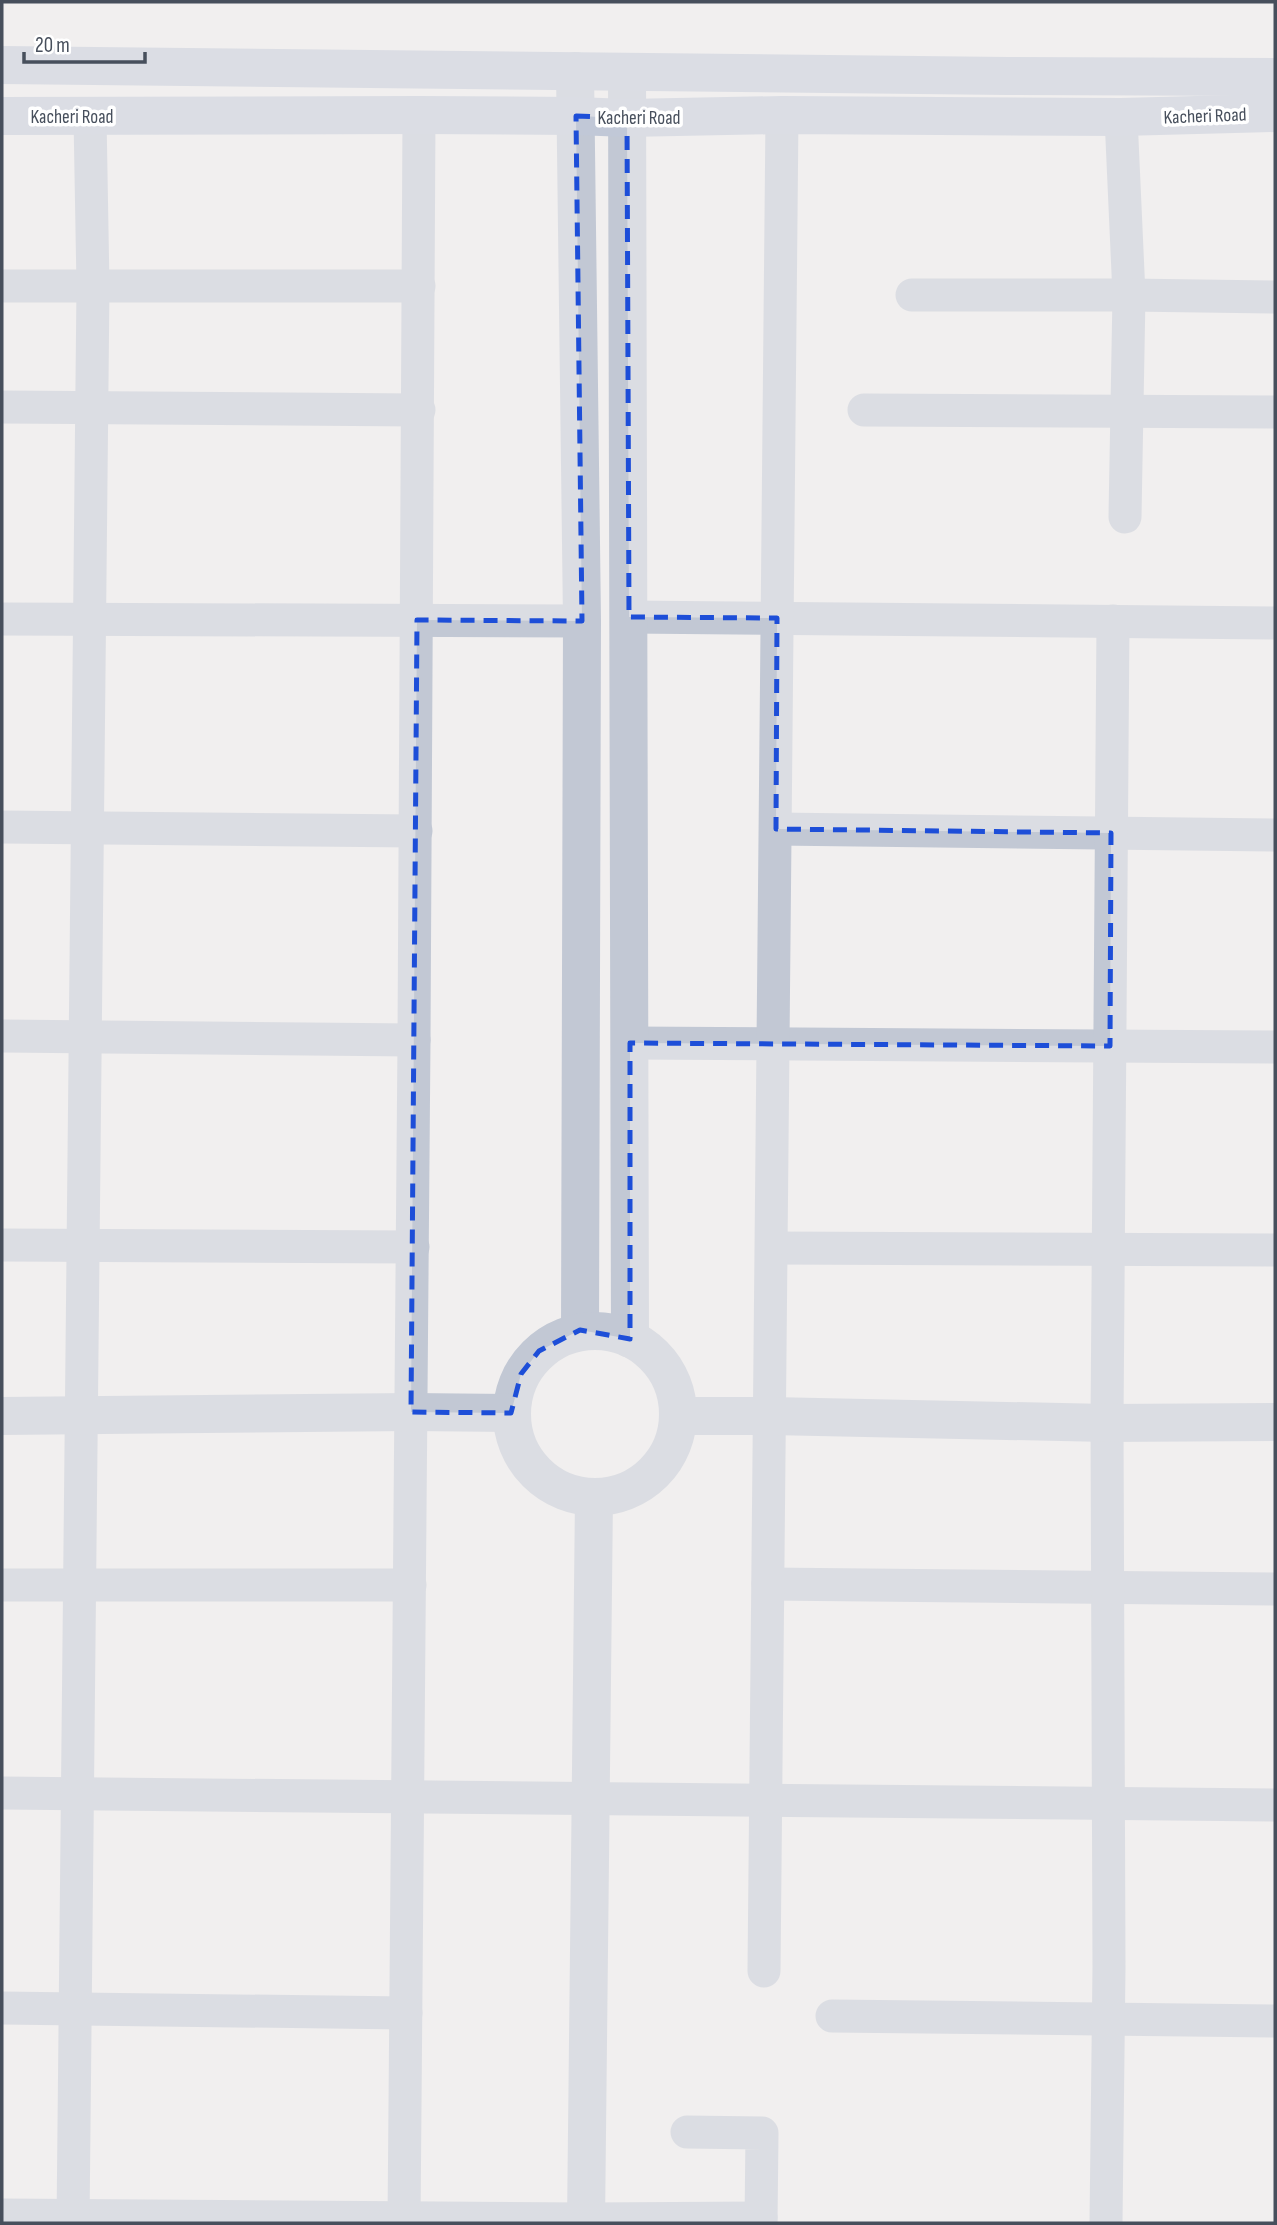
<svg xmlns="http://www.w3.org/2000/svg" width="1277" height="2225" font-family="'Sofia Sans Condensed',sans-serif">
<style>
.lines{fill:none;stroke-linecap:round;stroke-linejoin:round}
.minor{stroke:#c2c8d4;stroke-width:33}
.tertiary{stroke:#c2c8d4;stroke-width:38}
.secondary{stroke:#c1c8d7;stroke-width:38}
.marked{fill:none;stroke:#1d4ed8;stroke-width:5;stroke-dasharray:14 9;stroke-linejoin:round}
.labels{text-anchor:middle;stroke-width:7;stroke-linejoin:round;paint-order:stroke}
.street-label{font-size:19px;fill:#474f5c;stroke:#fff}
</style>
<rect width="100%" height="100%" fill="#f1efef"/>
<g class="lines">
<!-- minor -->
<g class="minor">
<polyline points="1121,117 1129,295 1125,517"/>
<polyline points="2,286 419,286"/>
<polyline points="912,295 1129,295 1275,297"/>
<polyline points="2,407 419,410"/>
<polyline points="864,410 1275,412"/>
<polyline points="629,617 1275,623"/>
<polyline points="2,619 582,621"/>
<polyline points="2,827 416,831"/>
<polyline points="776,829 1275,835"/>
<polyline points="2,1036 414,1040"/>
<polyline points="630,1043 1275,1047"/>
<polyline points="2,1245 413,1247"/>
<polyline points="772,1248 1275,1250"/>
<polyline points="768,1584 1275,1589"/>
<polyline points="2,1585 410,1585"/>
<polyline points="2,1793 1275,1805"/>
<polyline points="764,1971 782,115"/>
<polyline points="2,2008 406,2013"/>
<polyline points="832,2016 1275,2021"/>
<polyline points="687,2132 762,2133 761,2223"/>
<polyline points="2,2215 586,2219 761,2218"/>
<polyline points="73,2223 93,286 90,117"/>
<polyline points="404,2223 414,1040 419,115"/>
<polyline points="1106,2223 1109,1967 1107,1423 1113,621"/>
</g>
<!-- tertiary -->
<g class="tertiary">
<polyline points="575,71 582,621 580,1330"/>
<polyline points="627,72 630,1339"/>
<circle cx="595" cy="1414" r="83"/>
<polyline points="2,1416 411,1412 511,1413"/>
<polyline points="681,1416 771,1416 1107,1423 1275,1422"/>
<polyline points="586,2223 594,1497"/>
</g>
<!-- secondary -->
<g class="secondary">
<polyline points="2,65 1007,76 1275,77"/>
<polyline points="2,116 419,115 576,116 627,118 782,115 1121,117 1275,113"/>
</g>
</g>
<!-- marked area -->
<path d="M0 0H1277V2225H0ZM576,116L627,118L629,617L777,618L776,829L1111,833L1110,1046L630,1043V1339L580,1330L539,1351L521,1374L511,1413L411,1412L417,620L582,621Z" fill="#f1efef" fill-opacity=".55" fill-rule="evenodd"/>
<path class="marked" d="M576,116L627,118L629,617L777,618L776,829L1111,833L1110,1046L630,1043V1339L580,1330L539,1351L521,1374L511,1413L411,1412L417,620L582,621Z"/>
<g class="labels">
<!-- street labels -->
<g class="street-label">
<text transform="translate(1205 115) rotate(-2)" y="7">Kacheri Road</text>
<text x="72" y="123">Kacheri Road</text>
<text x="639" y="124">Kacheri Road</text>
</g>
</g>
<!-- border -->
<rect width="1277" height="2225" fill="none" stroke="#474f5c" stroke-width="7"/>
<!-- scale -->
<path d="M24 52v10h121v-10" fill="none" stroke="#474f5c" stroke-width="3.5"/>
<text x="35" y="52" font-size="21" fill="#474f5c" stroke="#ffffff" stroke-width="5" paint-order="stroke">20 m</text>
</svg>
